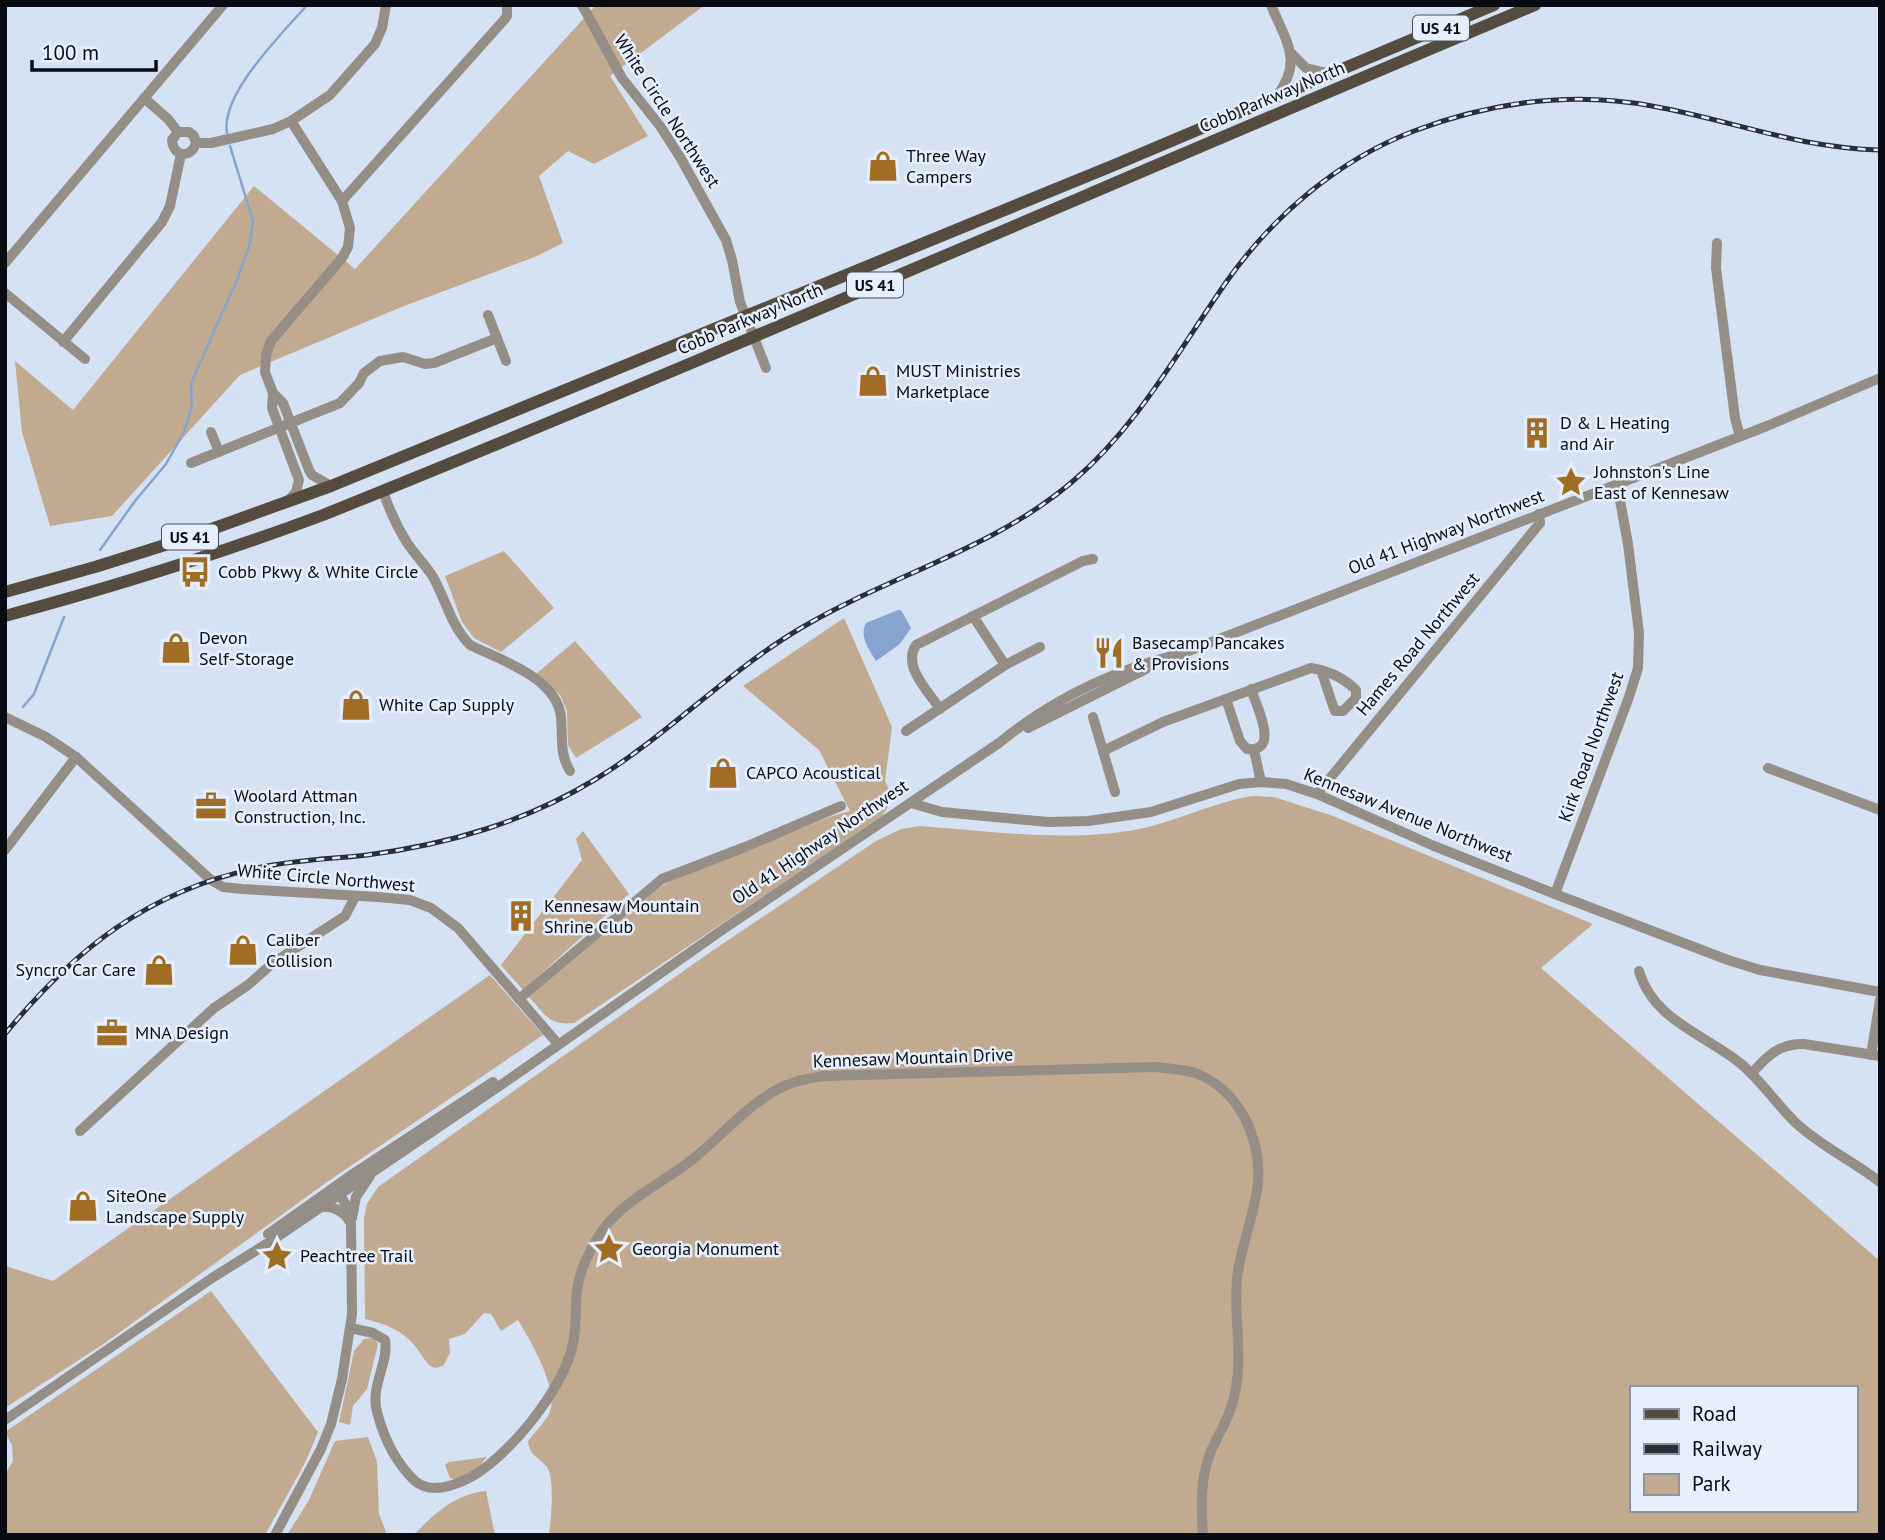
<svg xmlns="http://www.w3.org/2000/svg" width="1885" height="1540" font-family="'PT Sans',sans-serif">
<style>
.green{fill:#c1aa90;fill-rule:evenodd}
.water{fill:#86a4d0}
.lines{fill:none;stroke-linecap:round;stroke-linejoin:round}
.stream{stroke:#86a4d0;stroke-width:2.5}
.minor{stroke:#948e87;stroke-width:10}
.major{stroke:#564b3f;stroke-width:12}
.rail-casing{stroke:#2a2e36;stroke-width:5}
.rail{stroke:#e5effe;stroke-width:2.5;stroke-dasharray:8;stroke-linecap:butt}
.labels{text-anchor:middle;stroke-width:5;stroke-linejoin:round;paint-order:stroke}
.shield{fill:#e5effe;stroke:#4a4f58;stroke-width:2}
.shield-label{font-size:16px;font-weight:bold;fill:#080b11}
.street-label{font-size:18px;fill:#080b11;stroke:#e5effe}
.poi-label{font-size:18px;fill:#080b11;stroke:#e5effe;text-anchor:start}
</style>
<rect width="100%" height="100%" fill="#d5e2f4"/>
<!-- green -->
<g class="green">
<polygon points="596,5 705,5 610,76 648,136 594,164 568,151 539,176 563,243 537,256 399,308 240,375 112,516 50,526 22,432 15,361 73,410 254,186 355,269"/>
<polygon points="504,551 554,608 501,652 474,638 462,622 445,576"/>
<path d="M844,618L892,727L885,781L891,794V802L882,816L574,1023C549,1026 545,1014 529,997L659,888L672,880L832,816L850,811L819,750L743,686Z"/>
<polygon points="575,641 642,717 576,758 568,745 567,711 560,695 536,674"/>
<path d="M1253,796L1274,797L1333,816L1593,924L1541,968L1880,1261V1535H549C551,1520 555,1479 547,1467C539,1457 529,1456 528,1441C534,1433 542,1425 548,1416C562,1393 530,1340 518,1320L501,1331L491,1314L484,1313L465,1334L449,1339L450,1353L443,1366C438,1367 436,1369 432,1367C425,1363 420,1351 414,1345C402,1330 383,1323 365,1319L364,1218L367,1204L378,1187L709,953L876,841L901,829L920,826C992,831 1068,843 1139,829C1178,821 1213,802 1253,796ZM1631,1388H1855V1510H1631Z"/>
<polygon points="583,831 629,894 523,990 501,965 582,860 576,839"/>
<polygon points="490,975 543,1035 327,1182 105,1343 5,1408 5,1266 53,1281"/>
<polygon points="211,1291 318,1432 305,1463 265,1535 5,1535 5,1474 13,1461 12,1445 5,1432"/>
<polygon points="374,1338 378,1344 367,1389 353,1406 350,1425 339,1422 354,1351 364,1339"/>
<polygon points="368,1437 377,1462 379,1514 387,1535 287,1535 309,1500 335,1441"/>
<polygon points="487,1457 477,1469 457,1480 450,1478 445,1465 449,1462"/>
<path d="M486,1491L495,1535H414C434,1513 456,1494 486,1491Z"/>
</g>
<!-- water -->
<path class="water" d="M898,610H901L911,628L900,644L876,661C869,649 859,636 866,623Z"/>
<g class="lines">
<!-- stream -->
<g class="stream">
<path d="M227,133C220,94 283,33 307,5"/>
<polyline points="100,550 135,501 166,464 184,432 192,406 191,383 237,280 249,247 253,221 230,146"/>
<polyline points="23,707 34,694 64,617"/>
</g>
<!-- minor -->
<g class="minor">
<polyline points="582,5 622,78 660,126 680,157 726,240 732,260 740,302 766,368"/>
<path d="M1271,5C1286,42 1304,61 1276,97"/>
<polyline points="1290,52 1306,68 1331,74"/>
<polyline points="144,98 168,119 178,132"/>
<polyline points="291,121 342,201 350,228 348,247 342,258 271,341 266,355 265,372 273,393 283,403 309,470 312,475 331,486"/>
<path d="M178,132L172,140C173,157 191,159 196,143"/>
<polyline points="178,132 189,132 194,136 196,143"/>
<polyline points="196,143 211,143 273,129 291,121 330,95 375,44 382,28 386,5"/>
<polyline points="342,201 504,20 507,16 507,5"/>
<polyline points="1717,243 1716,268 1735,418 1740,436"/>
<polyline points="5,263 223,5"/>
<polyline points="5,293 85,359"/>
<polyline points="488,315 506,361"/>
<polyline points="63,342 162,222 170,206 181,154"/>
<polyline points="273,393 272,408 299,480 296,492 288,501"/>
<polyline points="211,432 219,452"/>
<polyline points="191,463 340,403 359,383 364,373 380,361 403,357 425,364 434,363 497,338"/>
<path d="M383,491C389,509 396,525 406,541C414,554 425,564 433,577C446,600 451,626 470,645C501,660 557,678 561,717C563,737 559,753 570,771"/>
<polyline points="973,616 1005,665"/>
<polyline points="1173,657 1767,426 1880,378"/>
<path d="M1226,699L1240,741L1247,749C1281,753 1256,705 1251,689"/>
<path d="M940,709C928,691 902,666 916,645L1083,561L1093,559"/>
<polyline points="5,717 46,737 76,757 211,880 223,887 242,889 378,897 410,900 431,908 458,928 558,1044"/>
<polyline points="1093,717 1115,792"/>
<polyline points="1028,728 1146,669"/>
<polyline points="906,731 1005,665 1040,647"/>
<polyline points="1254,750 1261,782"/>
<path d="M1103,751L1163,722L1311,668C1329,671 1343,677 1356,690V698L1343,711H1335L1333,706L1321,670"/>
<polyline points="1768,768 1880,810"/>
<polyline points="1317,794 1540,523 1539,514"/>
<polyline points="911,803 942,812 1048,822 1088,821 1151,812 1239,784 1261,782 1286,784 1317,794 1434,846 1555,894 1728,960 1760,970 1880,992"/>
<polyline points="5,850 76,757"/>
<polyline points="1555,894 1629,697 1638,668 1639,633 1628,544 1617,484"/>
<path d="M1639,971C1653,1020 1704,1034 1740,1063C1762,1081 1776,1104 1796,1123C1821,1146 1853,1161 1880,1182"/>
<polyline points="519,999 662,879 745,847 841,806"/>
<polyline points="1871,1055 1880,1000"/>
<path d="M1752,1073C1767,1056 1780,1043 1804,1044L1880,1056"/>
<polyline points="80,1131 214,1008 248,985 273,963 345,916 355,897"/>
<path d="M320,1207C333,1206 343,1210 350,1222"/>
<polyline points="352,1218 356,1197 370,1176"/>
<polyline points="268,1234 350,1176 493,1082"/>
<path d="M351,1328L373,1333L385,1340C389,1363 370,1386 377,1412C384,1439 395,1462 415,1481C429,1493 450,1487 465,1480C506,1461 565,1388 573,1343C577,1325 575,1307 577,1290C580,1269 592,1244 605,1227C628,1198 664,1182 693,1159C717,1140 739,1114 765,1097C783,1084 802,1079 824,1076L1156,1067C1169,1069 1186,1069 1198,1074C1240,1092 1261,1138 1258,1183C1255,1212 1243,1241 1238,1271C1232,1309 1243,1349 1236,1387C1233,1412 1221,1429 1211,1451C1200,1478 1201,1507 1203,1535"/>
<path d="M5,1420L212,1278L268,1243L514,1076L725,928L999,743C1051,700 1114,670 1179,654"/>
<polyline points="275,1535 321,1449 331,1424 342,1379 352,1314 351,1224 346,1205 336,1189"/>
</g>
<!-- major -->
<g class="major">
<polyline points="5,592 95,567 181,540 331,486 1112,166 1494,5"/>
<path d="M5,616C113,587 219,554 323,515C730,351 1131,174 1535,5"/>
</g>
<defs>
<path id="rail" d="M5,1034C75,949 148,891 257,868C294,860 331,859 367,855C450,844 525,822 596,779C668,735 728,671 801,628C890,575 992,550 1072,482C1138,426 1178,351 1227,281C1273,216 1338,160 1414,131C1491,102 1571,91 1652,106C1731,120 1797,148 1880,150"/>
</defs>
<!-- rail casing -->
<use href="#rail" class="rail-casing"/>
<!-- rail -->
<use href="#rail" class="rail"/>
</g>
<!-- icons -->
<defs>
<symbol id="shop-bare" viewBox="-9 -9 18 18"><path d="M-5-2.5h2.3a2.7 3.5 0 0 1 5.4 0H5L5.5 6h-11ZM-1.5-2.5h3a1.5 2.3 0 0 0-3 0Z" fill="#a16d25" stroke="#e5effe" stroke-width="2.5" paint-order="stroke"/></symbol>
<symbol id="building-bare" viewBox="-9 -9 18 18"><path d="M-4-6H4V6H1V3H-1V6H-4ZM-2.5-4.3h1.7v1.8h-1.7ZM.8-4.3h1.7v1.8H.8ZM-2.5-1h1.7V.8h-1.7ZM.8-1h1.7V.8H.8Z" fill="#a16d25" stroke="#e5effe" stroke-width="2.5" paint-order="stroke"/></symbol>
<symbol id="sight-bare" viewBox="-9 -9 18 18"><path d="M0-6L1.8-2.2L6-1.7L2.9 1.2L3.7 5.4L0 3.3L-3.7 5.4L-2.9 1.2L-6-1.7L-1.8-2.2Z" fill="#a16d25" stroke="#e5effe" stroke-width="2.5" paint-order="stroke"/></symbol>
<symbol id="bus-bare" viewBox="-9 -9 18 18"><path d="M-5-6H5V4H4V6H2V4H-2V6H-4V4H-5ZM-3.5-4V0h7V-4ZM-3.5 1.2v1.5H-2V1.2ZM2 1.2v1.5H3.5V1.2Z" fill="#a16d25" stroke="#e5effe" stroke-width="2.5" paint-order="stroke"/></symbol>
<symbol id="restaurant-bare" viewBox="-9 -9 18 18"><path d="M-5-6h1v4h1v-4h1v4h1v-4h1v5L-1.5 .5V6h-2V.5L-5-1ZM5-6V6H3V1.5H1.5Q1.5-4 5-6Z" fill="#a16d25" stroke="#e5effe" stroke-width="2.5" paint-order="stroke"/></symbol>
<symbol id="office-bare" viewBox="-9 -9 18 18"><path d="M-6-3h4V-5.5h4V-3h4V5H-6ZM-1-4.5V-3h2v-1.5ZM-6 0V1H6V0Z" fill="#a16d25" stroke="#e5effe" stroke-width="2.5" paint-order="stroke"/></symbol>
</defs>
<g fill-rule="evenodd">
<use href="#shop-bare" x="861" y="144" width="44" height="44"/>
<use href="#shop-bare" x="851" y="359" width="44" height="44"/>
<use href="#building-bare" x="1515" y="411" width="44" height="44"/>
<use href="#sight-bare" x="1549" y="460" width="44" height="44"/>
<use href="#bus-bare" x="173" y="550" width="44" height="44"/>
<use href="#shop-bare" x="154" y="626" width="44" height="44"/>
<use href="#restaurant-bare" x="1087" y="631" width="44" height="44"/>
<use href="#shop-bare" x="334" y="683" width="44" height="44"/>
<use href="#shop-bare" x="701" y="751" width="44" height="44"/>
<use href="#office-bare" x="189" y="784" width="44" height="44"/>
<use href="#building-bare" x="499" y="894" width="44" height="44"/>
<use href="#shop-bare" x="221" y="928" width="44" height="44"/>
<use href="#shop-bare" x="137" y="948" width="44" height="44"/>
<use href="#office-bare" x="90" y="1011" width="44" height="44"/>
<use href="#shop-bare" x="61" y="1184" width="44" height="44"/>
<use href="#sight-bare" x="587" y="1227" width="44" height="44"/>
<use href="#sight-bare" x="255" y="1234" width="44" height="44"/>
</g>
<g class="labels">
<!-- shield labels -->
<g class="shield">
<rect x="1413" y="15.5" width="56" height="25" rx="5"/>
<rect x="847" y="272.5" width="56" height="25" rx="5"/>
<rect x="162" y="524.5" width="56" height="25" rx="5"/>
</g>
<g class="shield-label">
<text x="1441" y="34">US 41</text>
<text x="875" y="291">US 41</text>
<text x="190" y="543">US 41</text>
</g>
<!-- street labels -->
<g class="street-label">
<text transform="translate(1272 97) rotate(-23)" y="6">Cobb Parkway North</text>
<text transform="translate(667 111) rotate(57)" y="6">White Circle Northwest</text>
<text transform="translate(750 319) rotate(-23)" y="6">Cobb Parkway North</text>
<text transform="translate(1446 532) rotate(-21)" y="6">Old 41 Highway Northwest</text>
<text transform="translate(1418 644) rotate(-50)" y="6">Hames Road Northwest</text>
<text transform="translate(1591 747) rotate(-70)" y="6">Kirk Road Northwest</text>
<text transform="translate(1408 815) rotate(22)" y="6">Kennesaw Avenue Northwest</text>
<text transform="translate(820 842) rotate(-34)" y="6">Old 41 Highway Northwest</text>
<text transform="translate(326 878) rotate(5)" y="6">White Circle Northwest</text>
<text transform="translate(913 1058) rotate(-2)" y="6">Kennesaw Mountain Drive</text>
</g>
<!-- poi labels -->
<g class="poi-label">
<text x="906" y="162">Three Way<tspan x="906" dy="21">Campers</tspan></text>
<text x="896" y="377">MUST Ministries<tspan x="896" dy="21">Marketplace</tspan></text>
<text x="1560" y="429">D &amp; L Heating<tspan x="1560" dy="21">and Air</tspan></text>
<text x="1594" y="478">Johnston's Line<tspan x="1594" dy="21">East of Kennesaw</tspan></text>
<text x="218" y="578">Cobb Pkwy &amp; White Circle</text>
<text x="199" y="644">Devon<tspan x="199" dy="21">Self-Storage</tspan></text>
<text x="1132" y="649">Basecamp Pancakes<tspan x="1132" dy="21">&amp; Provisions</tspan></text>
<text x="379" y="711">White Cap Supply</text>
<text x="746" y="779">CAPCO Acoustical</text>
<text x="234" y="802">Woolard Attman<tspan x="234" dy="21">Construction, Inc.</tspan></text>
<text x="544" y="912">Kennesaw Mountain<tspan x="544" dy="21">Shrine Club</tspan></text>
<text x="266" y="946">Caliber<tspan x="266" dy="21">Collision</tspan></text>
<text x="136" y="976" text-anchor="end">Syncro Car Care</text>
<text x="135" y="1039">MNA Design</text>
<text x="106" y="1202">SiteOne<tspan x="106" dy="21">Landscape Supply</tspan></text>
<text x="632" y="1255">Georgia Monument</text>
<text x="300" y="1262">Peachtree Trail</text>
</g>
</g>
<!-- border -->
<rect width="1885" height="1540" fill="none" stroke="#080b11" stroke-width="14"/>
<!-- legend -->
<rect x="1630" y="1386" width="228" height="126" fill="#e5effe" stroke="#8d949f" stroke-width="2"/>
<rect x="1644" y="1409" width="35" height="10" fill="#564b3f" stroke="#8d949f" stroke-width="2"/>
<text x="1692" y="1421" font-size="21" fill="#080b11">Road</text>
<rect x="1644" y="1444" width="35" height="10" fill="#2a2e36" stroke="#8d949f" stroke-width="2"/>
<text x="1692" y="1456" font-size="21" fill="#080b11">Railway</text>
<rect x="1644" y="1474" width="35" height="21" fill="#c1aa90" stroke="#8d949f" stroke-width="2"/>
<text x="1692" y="1491" font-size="21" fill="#080b11">Park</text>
<!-- scale -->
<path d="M32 60v10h124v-10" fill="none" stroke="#080b11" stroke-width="3.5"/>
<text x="42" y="60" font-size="21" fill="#080b11" stroke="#e5effe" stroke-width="5" paint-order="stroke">100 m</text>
</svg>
